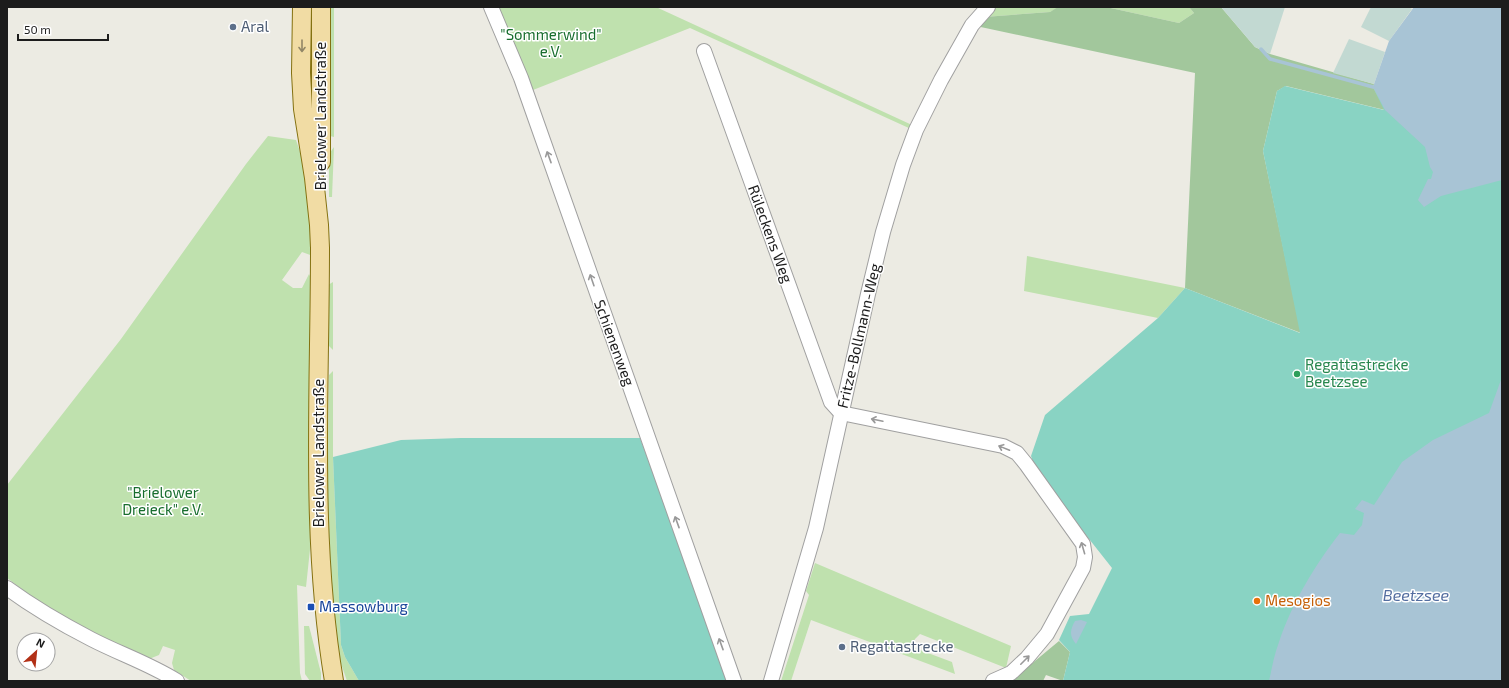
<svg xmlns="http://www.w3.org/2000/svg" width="1509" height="688" font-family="'Exo 2',sans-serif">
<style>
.grass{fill:#bfe1ae}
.forest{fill:#a2c79c}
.wetland{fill:#c2d9d2}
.pitch{fill:#89d3c3}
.water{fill:#a8c4d5}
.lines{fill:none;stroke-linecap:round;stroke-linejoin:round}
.stream{stroke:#a8c4d5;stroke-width:3.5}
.minor-casing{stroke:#a0a0a0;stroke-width:16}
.major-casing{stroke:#847110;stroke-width:20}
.minor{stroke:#fff;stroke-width:14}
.major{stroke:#f1dca4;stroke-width:18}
.oneway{stroke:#918667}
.oneway2{stroke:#999}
.service-dot{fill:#5c6f8a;stroke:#fff;stroke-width:1.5}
.leisure-dot{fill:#2e9e5b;stroke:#fff;stroke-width:1.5}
.food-dot{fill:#e8710a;stroke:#fff;stroke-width:1.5}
.transit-dot{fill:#1a4fb4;stroke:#fff;stroke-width:1.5}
.labels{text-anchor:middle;stroke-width:3;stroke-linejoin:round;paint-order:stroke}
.service-label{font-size:15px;fill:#4e5e75;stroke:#fff;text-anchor:start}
.park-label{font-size:15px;fill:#176d2d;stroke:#fff}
.street-label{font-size:15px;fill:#1c1c1c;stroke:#fff}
.leisure-label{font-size:15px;fill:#27864d;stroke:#fff;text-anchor:start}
.food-label{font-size:15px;fill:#c56008;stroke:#fff;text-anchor:start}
.transit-label{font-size:15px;fill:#164399;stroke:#fff;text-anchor:start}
.water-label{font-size:16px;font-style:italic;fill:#546ea0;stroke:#fff}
</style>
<rect width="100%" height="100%" fill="#ecebe3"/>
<!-- grass -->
<g class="grass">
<polygon points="329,7 334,7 334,137 326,135"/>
<polygon points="495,7 656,7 912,125 911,129 690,28 533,90"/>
<polygon points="993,7 1058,7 1058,8 1050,12 984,17"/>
<polygon points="1106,7 1189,7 1194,13 1179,23"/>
<polygon points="268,136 296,140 311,184 313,256 302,252 282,280 293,288 302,288 309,274 312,281 311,540 306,587 297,585 300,673 302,681 191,681 174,670 172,663 175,650 163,646 159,655 149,659 107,639 47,608 7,578 7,485 121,339 246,164"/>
<polygon points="334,147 332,197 329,197 329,154"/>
<polygon points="1027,256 1185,288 1158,318 1024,291"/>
<polygon points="333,282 333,350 328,345 328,285"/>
<polygon points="333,371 333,457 341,645 345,657 359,681 347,681 336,649 327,579 329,375"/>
<polygon points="815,563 1011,646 1006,668 920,634 915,639 912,647 952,662 955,674 811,620 791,681 781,681 809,595 806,591"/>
<polygon points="304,626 309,626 321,673 321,681 310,681 305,674"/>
</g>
<!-- forest -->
<g class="forest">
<polygon points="1058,7 1106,7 1179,23 1194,13 1189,7 1221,7 1255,47 1270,54 1374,84 1373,87 1385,110 1286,86 1277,91 1263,151 1301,333 1185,288 1195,73 976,26 984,17 1050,12"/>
<polygon points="1059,641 1070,652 1063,681 1046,675 1043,681 1011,681"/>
</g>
<!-- wetland -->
<g class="wetland">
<polygon points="1221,7 1285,7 1270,54 1255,47"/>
<polygon points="1371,7 1408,7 1412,9 1389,41 1361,27"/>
<polygon points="1349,39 1385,52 1374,84 1333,73"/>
</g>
<!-- pitch -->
<g class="pitch">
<polygon points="1502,17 1502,681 1063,681 1070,652 1059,640 1070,616 1089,614 1112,568 1037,473 1031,456 1045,415 1158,318 1185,288 1300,333 1263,151 1277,91 1285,86 1384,110 1373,87"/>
<polygon points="461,438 640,438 730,681 359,681 345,657 341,645 333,457 401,440"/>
</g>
<!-- water -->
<g class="water">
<polygon points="1414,7 1502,7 1502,180 1441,196 1424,207 1418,200 1428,179 1431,179 1433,172 1430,167 1425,147 1385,110 1373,87 1389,41"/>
<path d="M1502,377V681H1269C1272,668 1274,655 1279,642C1292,603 1315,565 1340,533L1354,535L1362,525L1364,513L1355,509L1362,500L1374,505L1402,462L1433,440L1489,413Z"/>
<path d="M1081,620L1087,622L1076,644C1069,636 1070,630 1075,621Z"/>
</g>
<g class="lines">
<!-- stream -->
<polyline class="stream" points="1261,49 1270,59 1373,87"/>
<defs>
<g id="minor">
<polyline points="491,7 521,78 734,681"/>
<polyline points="704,51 831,402 841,413"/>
<polyline points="841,413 1003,446 1017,453 1026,464 1083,544 1085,557 1083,568 1047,634 1027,658 1011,673 993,681"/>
<path d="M7,588C33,607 62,624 91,639C120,654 150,664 177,681"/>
<polyline points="771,681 816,528 868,294 883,232 903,165 916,130 941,80 972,25 988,7"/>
</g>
<g id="major">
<path d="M302,7L301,73L303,109L314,178L319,225L320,248C320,393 310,538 334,681"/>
<polyline points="321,162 321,7"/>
</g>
</defs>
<!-- minor casing -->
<use href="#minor" class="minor-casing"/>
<!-- major casing -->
<use href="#major" class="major-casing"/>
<!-- minor -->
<use href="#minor" class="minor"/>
<!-- major -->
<use href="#major" class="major"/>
</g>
<!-- one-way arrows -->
<defs><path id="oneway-shaft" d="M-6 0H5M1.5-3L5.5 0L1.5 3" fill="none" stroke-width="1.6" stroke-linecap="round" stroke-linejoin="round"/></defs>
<use class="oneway" href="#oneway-shaft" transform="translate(302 46) rotate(90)"/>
<g class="oneway2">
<use href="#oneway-shaft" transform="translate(549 157) rotate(-110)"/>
<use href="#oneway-shaft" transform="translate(592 280) rotate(-109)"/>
<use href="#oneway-shaft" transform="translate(877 420) rotate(-168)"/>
<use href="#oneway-shaft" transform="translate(1004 448) rotate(-158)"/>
<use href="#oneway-shaft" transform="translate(677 522) rotate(-110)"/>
<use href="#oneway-shaft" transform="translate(1083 548) rotate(-106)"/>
<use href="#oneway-shaft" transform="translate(721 644) rotate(-110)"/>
<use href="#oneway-shaft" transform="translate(1025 660) rotate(-45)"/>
</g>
<!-- markers -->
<g class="service-dot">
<circle cx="233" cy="27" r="4"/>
<circle cx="842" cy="647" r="4"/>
</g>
<circle class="leisure-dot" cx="1297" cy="374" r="4"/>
<circle class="food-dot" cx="1257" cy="601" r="4"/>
<rect class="transit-dot" x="307" y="603" width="8" height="8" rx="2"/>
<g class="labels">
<!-- service labels -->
<g class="service-label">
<text x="241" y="32">Aral</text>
<text x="850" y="652">Regattastrecke</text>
</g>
<!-- park labels -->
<g class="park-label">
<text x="551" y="40">"Sommerwind"<tspan x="551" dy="17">e.V.</tspan></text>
<text x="163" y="498">"Brielower<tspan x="163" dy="17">Dreieck" e.V.</tspan></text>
</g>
<!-- street labels -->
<g class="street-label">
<text transform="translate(321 116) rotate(-90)" y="5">Brielower Landstraße</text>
<text transform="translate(770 234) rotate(70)" y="5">Rüleckens Weg</text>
<text transform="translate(859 336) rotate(-77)" y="5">Fritze-Bollmann-Weg</text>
<text transform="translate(614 343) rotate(70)" y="5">Schienenweg</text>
<text transform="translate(319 453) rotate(-90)" y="5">Brielower Landstraße</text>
</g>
<!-- leisure labels -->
<g class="leisure-label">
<text x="1305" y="370">Regattastrecke<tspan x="1305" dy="17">Beetzsee</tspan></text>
</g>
<!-- food labels -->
<g class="food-label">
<text x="1265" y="606">Mesogios</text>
</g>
<!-- transit labels -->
<g class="transit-label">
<text x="319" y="612">Massowburg</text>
</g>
<!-- water labels -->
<g class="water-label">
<text x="1416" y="601">Beetzsee</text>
</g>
</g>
<!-- border -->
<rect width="1509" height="688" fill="none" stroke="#1c1c1c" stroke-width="16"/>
<!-- north arrow -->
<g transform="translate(36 652) rotate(27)"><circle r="19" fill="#ffffff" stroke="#a4a4a4"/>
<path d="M0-3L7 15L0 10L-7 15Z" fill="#b23016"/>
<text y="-6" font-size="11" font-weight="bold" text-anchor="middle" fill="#1c1c1c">N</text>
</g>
<!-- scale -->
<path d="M18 34v6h90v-6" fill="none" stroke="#1c1c1c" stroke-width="2"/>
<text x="24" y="34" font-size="12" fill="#1c1c1c" stroke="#ffffff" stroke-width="3" paint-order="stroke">50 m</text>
</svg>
